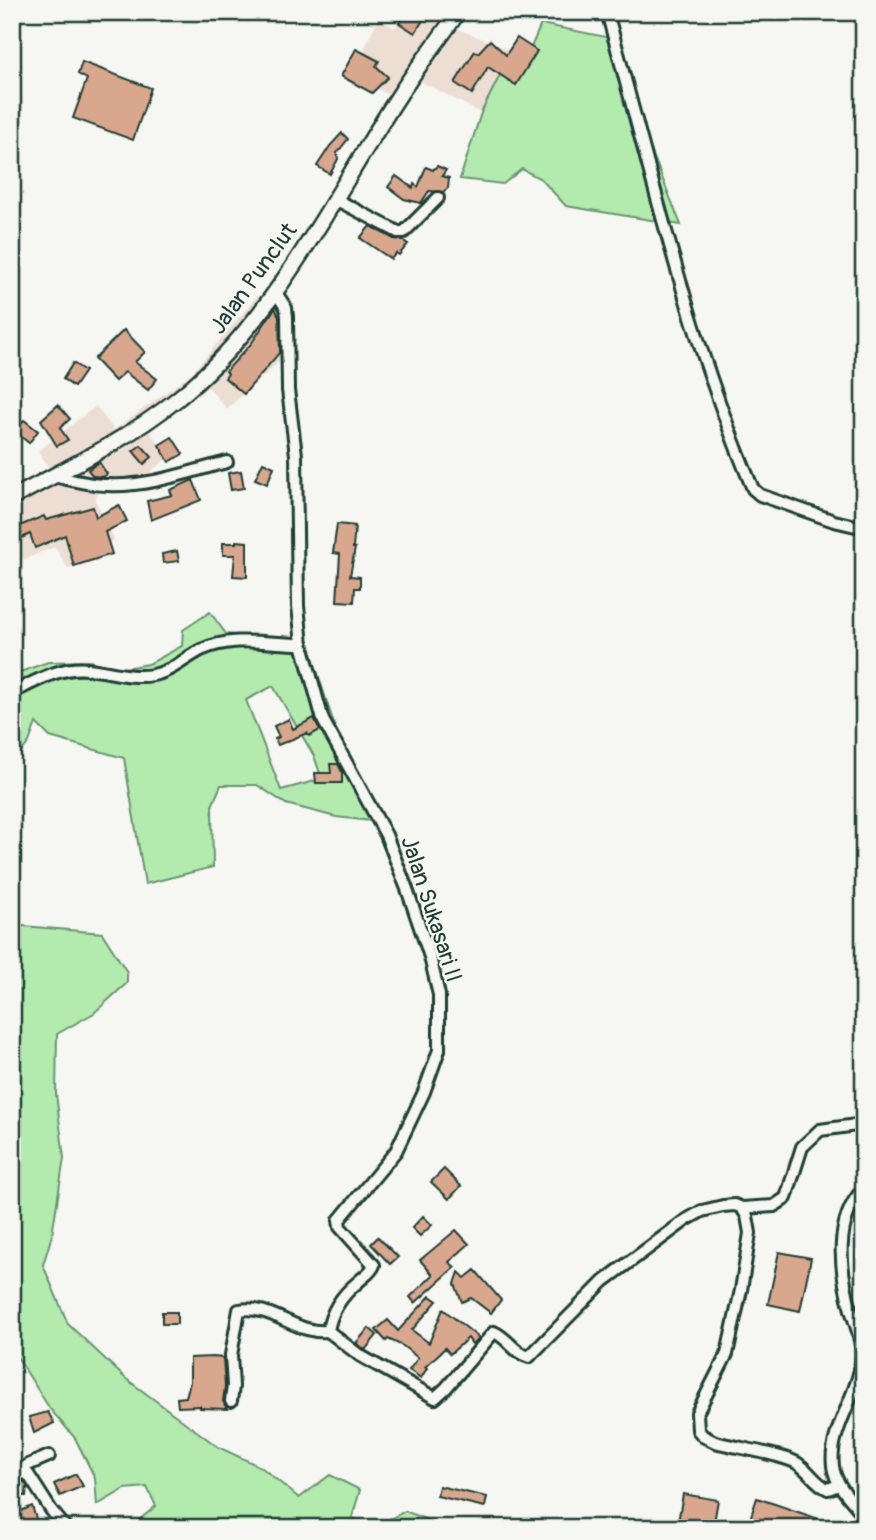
<svg xmlns="http://www.w3.org/2000/svg" width="876" height="1540" font-family="Pangolin,sans-serif">
<style>
.built{fill:#edded4}
.green{fill:#b3eaae;stroke:#699471;stroke-width:2;fill-rule:evenodd}
.building{fill:#d9a78d;stroke:#1f3d34;stroke-width:2}
.lines{fill:none;stroke-linecap:round;stroke-linejoin:round}
.minor-casing{stroke:#1f3d34;stroke-width:16}
.secondary-casing{stroke:#1f3d34;stroke-width:19}
.minor{stroke:#f6f6f2;stroke-width:10}
.secondary{stroke:#f6f6f2;stroke-width:14}
.labels{text-anchor:middle;stroke-width:5;stroke-linejoin:round;paint-order:stroke}
.street-label{font-size:23px;fill:#1f3d34;stroke:#f6f6f2}
</style>
<rect width="100%" height="100%" fill="#f6f6f2"/>
<filter id="ink" filterUnits="userSpaceOnUse"><feTurbulence type="fractalNoise" baseFrequency=".0143" numOctaves="2"/><feDisplacementMap in="SourceGraphic" scale="14" xChannelSelector="R" yChannelSelector="G"/><feConvolveMatrix kernelMatrix="1 2 1 2 8 2 1 2 1" color-interpolation-filters="sRGB"/></filter>
<g filter="url(#ink)">
<!-- built -->
<g class="built">
<polygon points="405,12 454,12 446,24 512,51 481,113 416,79 401,102 352,74 378,19 395,28"/>
<polygon points="257,296 275,300 286,307 281,360 227,409 208,387 150,432 169,457 138,482 98,492 95,500 114,539 93,558 68,568 55,547 12,564 12,507 58,482 38,451 96,406 114,430 191,374"/>
</g>
<!-- green -->
<g class="green">
<polygon points="541,24 606,37 681,225 566,206 541,179 522,169 503,184 460,179 481,113 512,51 527,57"/>
<path d="M210,612L226,634L292,641L311,652L347,765L380,822L336,817L286,804L257,785H221L212,806L213,867L145,884L124,758L50,737L36,723L29,742L12,764V675L48,662L89,661L118,669L149,664L182,646L183,630ZM273,686L314,756L322,779L281,790L246,700Z"/>
<polygon points="12,925 102,933 127,972 127,983 94,1013 57,1034 56,1094 64,1158 52,1235 43,1265 68,1324 125,1378 218,1447 261,1467 299,1498 330,1475 360,1490 352,1518 377,1526 405,1511 438,1524 454,1528 138,1528 134,1524 156,1506 147,1487 125,1489 97,1505 95,1478 75,1438 50,1409 12,1349"/>
</g>
<!-- building -->
<g class="building">
<polygon points="406,12 428,12 415,33 399,23"/>
<polygon points="517,38 537,51 516,85 488,67 472,94 455,83 475,51 478,53 490,40 506,55"/>
<polygon points="356,49 379,61 376,66 388,77 372,93 341,76"/>
<polygon points="82,62 151,88 133,140 73,118 87,79 78,74"/>
<polygon points="342,133 348,139 337,153 338,159 330,174 317,166 330,146"/>
<polygon points="437,166 446,170 442,176 449,178 448,188 443,192 429,191 421,203 404,199 388,187 396,176 413,188 414,184 418,187 426,167 433,170"/>
<polygon points="370,226 394,239 402,240 408,244 399,255 396,253 391,259 360,238"/>
<polygon points="275,308 279,317 280,352 244,394 225,378 228,374 226,371 251,344"/>
<polygon points="124,330 145,352 135,362 157,379 148,390 125,372 115,381 94,359"/>
<polygon points="73,363 85,371 74,387 63,379"/>
<polygon points="58,405 70,419 60,428 68,440 57,446 41,420"/>
<polygon points="24,420 38,431 29,443 14,431"/>
<polygon points="172,437 183,454 169,462 159,445"/>
<polygon points="141,445 152,457 144,464 133,451"/>
<polygon points="99,462 107,474 103,477 93,476 88,470"/>
<polygon points="263,462 274,467 267,484 255,479"/>
<polygon points="241,471 244,488 231,490 228,473"/>
<polygon points="193,480 201,500 151,520 147,501 172,495 170,490"/>
<polygon points="119,505 127,521 105,532 112,554 74,566 65,535 35,548 30,534 12,543 12,529 44,516 46,520 93,507 96,517"/>
<polygon points="337,524 355,526 353,548 355,548 350,576 360,577 360,588 355,588 354,602 337,601 340,554 333,553"/>
<polygon points="236,541 247,542 247,577 233,576 235,555 223,555 223,543 236,543"/>
<polygon points="177,551 179,561 163,563 162,554"/>
<polygon points="314,718 320,730 309,736 307,733 278,745 275,739 279,737 274,726 289,719 293,729"/>
<polygon points="330,764 338,764 342,772 342,783 316,783 315,773 331,773"/>
<polygon points="444,1169 461,1186 449,1199 431,1182"/>
<polygon points="423,1216 432,1225 420,1236 412,1228"/>
<polygon points="456,1230 469,1244 449,1262 455,1267 415,1303 410,1297 433,1275 420,1260"/>
<polygon points="378,1237 398,1257 390,1264 371,1244"/>
<polygon points="779,1252 811,1258 800,1311 768,1304"/>
<polygon points="475,1270 501,1300 491,1313 471,1298 462,1302 455,1284 459,1272 465,1278"/>
<polygon points="430,1296 437,1301 412,1330 429,1343 443,1309 479,1338 472,1344 468,1338 450,1354 445,1348 425,1367 427,1368 421,1378 409,1370 418,1358 403,1346 388,1339 386,1341 376,1330 388,1320 398,1331"/>
<rect x="162" y="1312" width="15" height="12"/>
<polygon points="369,1328 377,1335 365,1350 356,1343"/>
<polygon points="213,1357 223,1358 225,1386 223,1401 227,1409 200,1408 200,1406 178,1407 177,1398 186,1397 190,1382 190,1358"/>
<polygon points="48,1412 54,1423 34,1433 29,1417"/>
<polygon points="76,1474 83,1486 60,1496 54,1484"/>
<polygon points="14,1480 23,1481 27,1486 26,1496 14,1496"/>
<polygon points="439,1486 487,1497 485,1507 437,1496"/>
<polygon points="683,1494 718,1500 713,1528 677,1528"/>
<polygon points="757,1498 822,1520 819,1528 747,1528"/>
<polygon points="32,1506 39,1528 12,1528 12,1515"/>
</g>
<g class="lines">
<defs>
<g id="minor">
<path d="M607,12C651,172 688,336 753,489L760,495L834,521L864,528"/>
<polyline points="337,200 398,232 404,232 438,198"/>
<path d="M275,291L286,308L287,317L288,390L296,455L298,606L302,644L323,720L386,835L407,889L430,957L439,995V1050L424,1092L396,1151L339,1220L340,1227L374,1265C371,1273 364,1276 358,1282C342,1295 331,1311 328,1331L359,1355L435,1398L446,1388L494,1332C508,1338 514,1353 529,1357L604,1281L686,1220L702,1211L723,1206L735,1205L742,1208L774,1206L786,1198L802,1147L820,1130L864,1124"/>
<path d="M54,476C72,480 89,485 108,485C148,487 188,472 227,462"/>
<path d="M12,693C36,681 60,666 88,669C110,671 131,679 153,675C171,672 185,658 201,650C234,635 268,644 302,644"/>
<path d="M864,1188C833,1221 840,1270 851,1310C855,1322 860,1335 861,1347C866,1389 828,1425 833,1466C835,1485 852,1501 864,1515"/>
<path d="M742,1208L747,1216L750,1233L741,1290L727,1354L697,1413L698,1430L703,1436L715,1442C738,1448 775,1453 795,1462C809,1469 815,1484 828,1489L839,1485"/>
<path d="M231,1401L233,1386L231,1355L239,1310C272,1304 296,1335 328,1331"/>
<polyline points="12,1471 28,1474 51,1510 66,1528"/>
<polyline points="20,1471 28,1465 49,1456"/>
</g>
<path id="secondary" d="M12,498C66,469 128,439 176,400C276,320 331,199 400,94C418,66 439,40 458,12"/>
</defs>
<!-- minor casing -->
<use href="#minor" class="minor-casing"/>
<!-- secondary casing -->
<use href="#secondary" class="secondary-casing"/>
<!-- minor -->
<use href="#minor" class="minor"/>
<!-- secondary -->
<use href="#secondary" class="secondary"/>
</g>
</g>
<g class="labels">
<!-- street labels -->
<g class="street-label">
<text transform="translate(253 278) rotate(-54)" y="8">Jalan Punclut</text>
<text transform="translate(432 909) rotate(72)" y="8">Jalan Sukasari II</text>
</g>
</g>
<!-- margin -->
<rect width="876" height="1540" fill="none" stroke="#f6f6f2" stroke-width="42"/>
<rect x="21" y="21" width="834" height="1498" fill="none" stroke="#1f3d34" stroke-width="2.5" filter="url(#ink)"/>
</svg>
